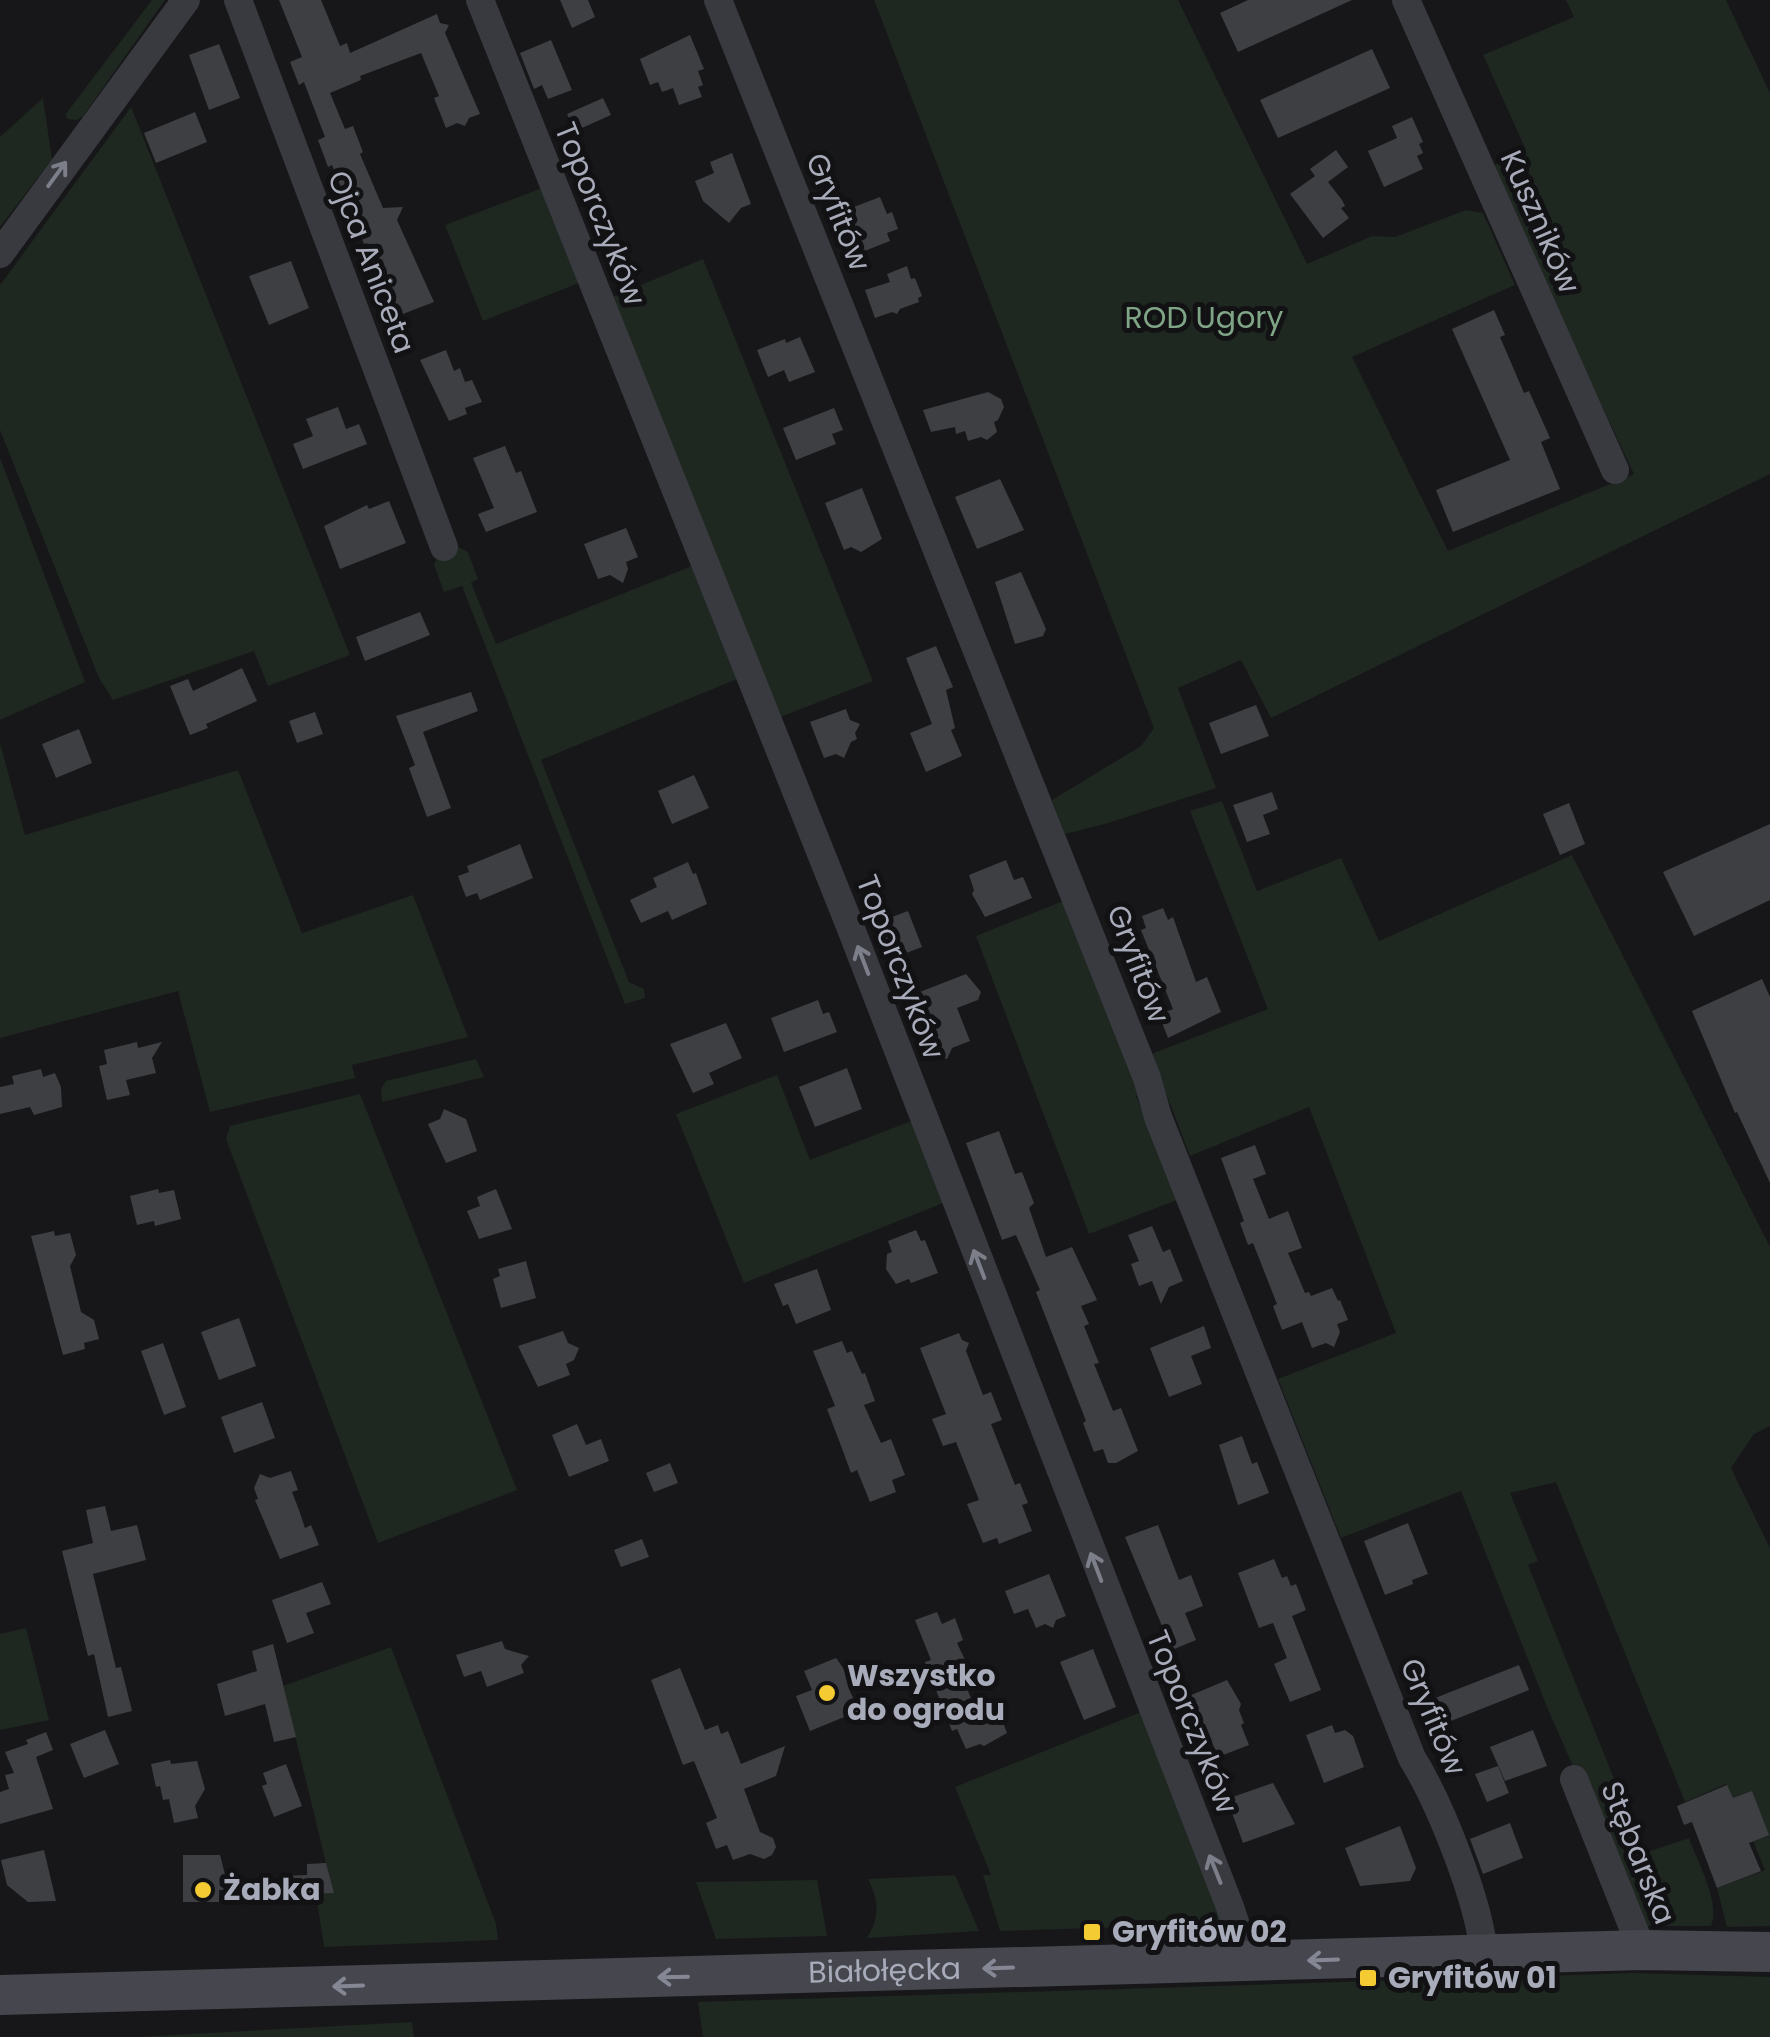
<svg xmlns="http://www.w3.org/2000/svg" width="1770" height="2037" font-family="Poppins,sans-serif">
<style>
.green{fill:#1e2720}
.building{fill:#3e3f43}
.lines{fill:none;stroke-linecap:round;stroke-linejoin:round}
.street{stroke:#393a40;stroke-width:28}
.secondary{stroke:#45464e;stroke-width:40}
.oneway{stroke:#7c7e89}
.oneway2{stroke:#858894}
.poi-dot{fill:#f5cb33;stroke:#121214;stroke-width:4}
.labels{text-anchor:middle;stroke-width:10;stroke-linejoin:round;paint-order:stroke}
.street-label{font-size:30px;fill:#a8abb9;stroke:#121214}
.park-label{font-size:30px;fill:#7fa486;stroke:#121214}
.poi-label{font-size:30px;font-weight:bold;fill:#a8abb9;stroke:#121214;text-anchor:start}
</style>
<rect width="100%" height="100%" fill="#171719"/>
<!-- green -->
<g class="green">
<polygon points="152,0 165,0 83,116 77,120 68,119 65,115"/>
<polygon points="874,0 1178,0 1307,264 1372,236 1395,237 1466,210 1483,213 1515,285 1352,357 1448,551 1634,474 1490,168 1525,148 1483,55 1574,17 1566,0 1726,0 1770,93 1770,474 1271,718 1241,660 1178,688 1216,788 1105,824 1065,834 1052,800 1141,746 1154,728"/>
<polygon points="43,98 52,159 0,227 0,137"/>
<polygon points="131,107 350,655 268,686 254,651 113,700 99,678 0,430 0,285"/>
<polygon points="542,188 579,283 483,321 445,225"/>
<polygon points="703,259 873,681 775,719 610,298"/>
<polygon points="0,458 85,682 0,720"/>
<polygon points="458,547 468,552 478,579 471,583 496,644 692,566 737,679 541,760 629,982 644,989 645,998 625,1004 462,586 444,592 434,565 438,554"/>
<polygon points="0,743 25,835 238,770 302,933 413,895 468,1037 352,1065 355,1078 210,1112 178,991 0,1038"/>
<path d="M1222,801L1257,891L1341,858L1379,941L1572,855L1770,1247V1426L1754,1434L1731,1468L1770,1548V1926L1727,1927L1717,1888L1765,1870L1753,1841L1768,1835L1733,1798L1726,1784L1685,1802L1556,1482L1510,1493L1538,1561L1528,1565L1644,1853L1689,1838C1697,1861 1721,1903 1711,1926H1643L1547,1707L1461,1491L1341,1538L1278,1379L1396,1333L1309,1107L1190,1156L1151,1054L1268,1009L1190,811Z"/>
<polygon points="1068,899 1145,1093 1136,1096 1177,1200 1089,1234 976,936"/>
<polygon points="476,1059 484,1077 382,1102 381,1089 386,1081"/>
<polygon points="777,1075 810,1160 911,1121 943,1203 744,1283 676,1114"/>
<polygon points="360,1094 517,1490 378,1543 226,1139 230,1126"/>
<polygon points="26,1628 49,1720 0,1730 0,1634"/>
<polygon points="391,1647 496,1924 498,1940 324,1947 316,1894 333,1892 283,1686"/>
<polygon points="1141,1712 1222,1924 1000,1931 983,1875 991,1875 955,1787"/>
<path d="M955,1875L979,1931L867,1938C880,1917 879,1901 868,1879Z"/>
<polygon points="817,1880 827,1936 716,1939 696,1882"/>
<polygon points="1634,1973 1770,1977 1770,2037 703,2037 698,2002"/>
<polygon points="412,2022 414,2037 137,2037"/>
</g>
<!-- building -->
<g class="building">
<polygon points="279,0 321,0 340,46 347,43 350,53 437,14 440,23 449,25 445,33 480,114 469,118 465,126 457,123 446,128 434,98 439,96 421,53 360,76 361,80 330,93 345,129 353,126 363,152 360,154 383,208 403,207 397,220 434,302 395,317 367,243 364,244 332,165 328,167 318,140 325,137 304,82 299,85 290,62 302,57"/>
<polygon points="560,0 588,0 595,17 572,28"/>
<polygon points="1248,0 1352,0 1238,52 1220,13"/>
<polygon points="690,35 704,69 698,71 703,85 698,87 702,97 679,105 673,88 662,92 658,82 650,85 640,59"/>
<polygon points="551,40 572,90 548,99 542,85 534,89 520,53"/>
<polygon points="219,44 240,98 209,110 189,55"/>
<polygon points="1372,49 1390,88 1278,138 1260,100"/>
<polygon points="603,98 611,115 575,131 567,114"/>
<polygon points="195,112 207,142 156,163 144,133"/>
<polygon points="1412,117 1423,142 1419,144 1423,153 1417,156 1423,169 1384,187 1368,151 1397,138 1392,126"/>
<polygon points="1336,150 1348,167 1328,182 1342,200 1345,206 1341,208 1349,218 1323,238 1290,194 1315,176 1310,169"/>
<polygon points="732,153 751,204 741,208 729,223 703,201 695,181 714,173 710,162"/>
<polygon points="880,197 887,214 892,212 898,229 887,233 890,241 862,252 846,210"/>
<polygon points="291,261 309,308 269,325 249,276"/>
<polygon points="907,266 911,279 915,278 922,296 918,298 919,302 900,309 897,314 892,312 875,318 865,290 890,282 887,274"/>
<polygon points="1494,310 1505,335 1500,337 1524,393 1529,391 1550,438 1541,442 1560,489 1453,532 1436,490 1510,460 1452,329"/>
<polygon points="800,337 815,372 789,382 784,370 768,377 757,350 785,339 786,343"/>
<polygon points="446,350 454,371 460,368 465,382 472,380 482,402 465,408 467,414 449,421 420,360"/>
<polygon points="988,392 1001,399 1004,407 998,420 994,422 997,432 987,440 981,437 968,441 965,431 956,434 955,427 931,432 923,410"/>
<polygon points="338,407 346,429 359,424 367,444 303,469 293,444 313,436 306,419"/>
<polygon points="834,408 843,430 832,434 836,444 796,460 783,428"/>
<polygon points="505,446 516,473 521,471 537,512 486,532 478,514 494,508 473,458"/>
<polygon points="1000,479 1024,530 977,549 955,497"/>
<polygon points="862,488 882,539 861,552 851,547 844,550 825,503"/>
<polygon points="389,501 406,543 340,569 324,526 367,505 369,509"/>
<polygon points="626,528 638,557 626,562 628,569 623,583 610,575 598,579 584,544"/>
<polygon points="1021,572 1046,629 1043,636 1015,644 995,582"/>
<polygon points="420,612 430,635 365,661 356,637"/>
<polygon points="936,646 953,687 946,690 955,728 951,730 962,756 926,772 910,733 932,724 906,658"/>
<polygon points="242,668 257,701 206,724 208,728 190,735 170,686 188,679 193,691"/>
<polygon points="471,692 478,711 423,732 451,808 427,817 409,768 415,765 396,716"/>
<polygon points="1256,705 1269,736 1221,754 1209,723"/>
<polygon points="846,709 850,720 860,724 855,733 857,739 851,742 844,758 836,754 824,758 810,722"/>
<polygon points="315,712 323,734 297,743 289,721"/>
<polygon points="79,729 92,763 56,778 42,744"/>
<polygon points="694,775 709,808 672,824 658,791"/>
<polygon points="1272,792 1278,809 1263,815 1270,834 1247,842 1233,805"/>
<polygon points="1569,803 1585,844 1560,855 1543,814"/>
<polygon points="1770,824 1770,900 1694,936 1663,872"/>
<polygon points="520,844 533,878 480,900 477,893 466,897 458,876 469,872 467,866"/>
<polygon points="1006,860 1014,880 1023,877 1032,898 985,917 972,894 974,890 969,875"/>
<polygon points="688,862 693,874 696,873 707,904 672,920 668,911 641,923 630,900 657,887 653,878"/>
<polygon points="1163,908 1168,920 1173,917 1196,982 1207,977 1221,1012 1168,1038 1159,1015 1173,1009 1141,930 1146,928 1142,916"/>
<polygon points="908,911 922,947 893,958 879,922"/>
<polygon points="966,974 981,992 978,1000 957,1008 970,1041 952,1048 947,1059 935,1055 922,1021 918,1023 907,997"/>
<polygon points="1762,979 1770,997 1770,1183 1737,1112 1735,1113 1692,1011"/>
<polygon points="818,1000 823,1014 829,1012 837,1032 784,1052 771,1018"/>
<polygon points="726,1023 742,1058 709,1073 714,1084 693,1093 670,1044"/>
<polygon points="137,1042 138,1048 162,1042 152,1058 156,1073 126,1080 130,1095 107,1100 99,1066 107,1064 104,1050"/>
<polygon points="847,1068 862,1109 815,1127 799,1087"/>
<polygon points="41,1069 43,1077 55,1073 61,1087 62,1107 34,1115 30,1107 0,1114 0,1087 14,1084 12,1076"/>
<polygon points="444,1109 466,1119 477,1151 446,1163 428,1124 440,1119"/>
<polygon points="999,1131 1015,1174 1022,1172 1034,1203 1029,1208 1046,1257 1072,1247 1097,1300 1081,1306 1089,1324 1084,1326 1099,1363 1094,1364 1113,1411 1121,1408 1138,1451 1116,1463 1108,1463 1103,1449 1094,1452 1083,1423 1086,1421 1036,1292 1040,1290 1016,1235 1002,1240 966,1143"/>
<polygon points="1255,1145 1266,1174 1253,1179 1269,1219 1288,1211 1302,1248 1288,1253 1305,1293 1309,1292 1311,1296 1332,1288 1338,1301 1340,1300 1348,1320 1337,1324 1340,1332 1334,1347 1326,1343 1312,1348 1302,1322 1282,1330 1273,1306 1277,1304 1253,1243 1248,1245 1240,1223 1244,1221 1221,1158"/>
<polygon points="158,1189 159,1193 174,1190 181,1219 155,1226 154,1221 137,1225 130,1196"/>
<polygon points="496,1189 512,1229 479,1239 467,1211 480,1206 477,1197"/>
<polygon points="1152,1226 1163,1252 1170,1249 1183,1281 1169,1287 1161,1304 1152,1281 1139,1286 1131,1264 1139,1261 1128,1235"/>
<polygon points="916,1230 921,1241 925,1240 938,1273 911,1283 909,1279 896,1284 886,1269 887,1254 892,1252 888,1241"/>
<polygon points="54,1231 55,1236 70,1233 76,1255 70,1266 81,1312 94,1320 99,1339 84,1343 85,1349 63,1355 31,1236"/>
<polygon points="526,1261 536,1298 501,1308 493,1279 500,1276 498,1269"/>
<polygon points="817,1269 831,1310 796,1324 788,1304 783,1306 774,1284"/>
<polygon points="239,1318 256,1366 219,1380 201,1332"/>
<polygon points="1204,1326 1211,1348 1191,1356 1202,1384 1169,1397 1150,1348"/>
<polygon points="563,1331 568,1343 579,1348 574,1360 566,1364 570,1375 538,1387 518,1346"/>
<polygon points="959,1333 962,1340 969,1343 966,1351 983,1395 991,1392 1002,1420 991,1424 1015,1485 1020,1483 1028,1503 1022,1505 1032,1531 999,1544 997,1538 983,1543 967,1504 979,1500 956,1442 943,1446 932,1419 946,1414 920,1348"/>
<polygon points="842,1341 847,1353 852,1351 862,1374 865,1373 875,1401 864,1405 881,1443 891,1439 905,1475 892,1480 896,1492 870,1502 857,1470 851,1473 843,1451 827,1409 835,1406 813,1351"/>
<polygon points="163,1343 186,1407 164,1415 141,1351"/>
<polygon points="262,1402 275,1438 234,1453 221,1417"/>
<polygon points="577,1424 586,1445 601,1439 609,1461 569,1477 552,1435"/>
<polygon points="1242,1436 1252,1464 1257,1462 1269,1493 1238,1505 1219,1445"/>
<polygon points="670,1463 678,1483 654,1492 646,1473"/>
<polygon points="291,1471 298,1490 292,1492 299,1510 305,1528 311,1525 319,1545 280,1559 255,1500 258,1499 254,1488 260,1474 270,1478"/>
<polygon points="105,1506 111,1531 137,1525 146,1560 93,1574 116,1668 121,1667 132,1711 108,1717 94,1654 88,1656 62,1551 93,1543 86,1510"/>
<polygon points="1408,1523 1428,1574 1412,1580 1413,1584 1385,1595 1364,1541"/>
<polygon points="1158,1525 1179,1580 1191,1575 1203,1606 1185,1613 1196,1640 1172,1650 1125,1537"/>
<polygon points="642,1539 649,1557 621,1567 614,1550"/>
<polygon points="1274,1559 1282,1578 1287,1576 1291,1586 1296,1584 1306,1610 1292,1616 1321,1690 1290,1702 1274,1664 1287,1658 1273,1623 1259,1628 1238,1573"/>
<polygon points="1049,1574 1066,1616 1056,1620 1053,1628 1045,1624 1036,1628 1028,1609 1014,1614 1005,1591"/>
<polygon points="322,1582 331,1604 306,1613 314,1633 287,1643 272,1600"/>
<polygon points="937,1612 942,1624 955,1618 963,1640 957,1643 966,1662 958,1666 974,1706 994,1699 1007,1733 984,1746 980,1744 966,1749 957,1729 952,1731 925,1662 931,1660 915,1620"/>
<polygon points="502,1641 505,1649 529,1656 521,1665 524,1673 487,1687 481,1671 464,1677 456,1655"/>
<polygon points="273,1644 296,1737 274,1742 265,1704 225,1716 217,1684 257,1671 252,1651"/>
<polygon points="1093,1649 1116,1707 1084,1720 1060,1662"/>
<polygon points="836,1658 856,1686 849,1689 859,1711 810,1731 796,1696 812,1690 804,1671"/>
<polygon points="1519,1665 1529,1690 1446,1723 1444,1718 1433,1722 1425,1702"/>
<polygon points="680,1668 705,1730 718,1725 721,1734 728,1731 741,1764 785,1746 776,1776 744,1789 760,1832 773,1838 776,1847 772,1855 764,1859 750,1854 733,1860 727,1845 716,1849 706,1823 717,1818 694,1761 683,1765 651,1680"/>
<polygon points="1227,1680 1241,1704 1239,1710 1244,1723 1241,1725 1249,1745 1218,1757 1210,1737 1206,1738 1199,1726 1189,1696"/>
<polygon points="1332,1725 1335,1733 1345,1730 1353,1736 1364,1767 1324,1783 1306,1735"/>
<polygon points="105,1730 119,1764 84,1778 70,1744"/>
<polygon points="1533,1730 1547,1766 1505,1781 1490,1747"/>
<polygon points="46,1732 53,1750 36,1757 53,1809 0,1824 0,1792 9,1789 5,1775 14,1773 5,1752 28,1744 26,1740"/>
<polygon points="170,1760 171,1764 197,1761 205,1789 195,1806 198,1818 174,1823 169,1799 163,1800 160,1786 156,1787 151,1764"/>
<polygon points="286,1764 302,1806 274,1817 262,1786 267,1784 263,1773"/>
<polygon points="1498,1766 1509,1793 1487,1802 1475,1774"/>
<polygon points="1273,1783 1295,1824 1243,1843 1227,1799"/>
<polygon points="1727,1785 1733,1798 1752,1791 1769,1835 1749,1843 1761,1871 1717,1888 1692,1822 1684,1825 1677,1806"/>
<polygon points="1510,1823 1523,1858 1483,1874 1470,1839"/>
<polygon points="1400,1826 1416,1868 1410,1881 1360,1886 1345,1848"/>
<polygon points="44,1850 56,1901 28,1902 7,1885 1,1860"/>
<polygon points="183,1855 220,1855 229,1890 219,1890 219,1902 183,1902"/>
<polygon points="326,1863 334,1893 282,1895 281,1876 307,1875 307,1864"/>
</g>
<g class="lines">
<!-- street -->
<g class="street">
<polyline points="238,0 444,547"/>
<polyline points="480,0 848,921 1230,1907 1240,1937 1243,1962"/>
<path d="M718,0L1147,1078L1158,1117L1412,1758C1440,1803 1480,1903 1484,1955"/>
<polyline points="1406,0 1615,470"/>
<polyline points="0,254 186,0"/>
<polyline points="1574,1779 1642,1950"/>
</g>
<!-- secondary -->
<path class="secondary" id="s1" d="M0,1995L1642,1950L1770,1952"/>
</g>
<!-- one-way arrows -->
<defs><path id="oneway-shaft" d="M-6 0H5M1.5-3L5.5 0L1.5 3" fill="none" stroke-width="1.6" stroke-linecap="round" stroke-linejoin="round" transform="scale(2.5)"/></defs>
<g class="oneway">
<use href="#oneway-shaft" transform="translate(57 174) rotate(-54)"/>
<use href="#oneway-shaft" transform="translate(863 960) rotate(-111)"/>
<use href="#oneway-shaft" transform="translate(979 1264) rotate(-111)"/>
<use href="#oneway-shaft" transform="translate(1096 1567) rotate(-111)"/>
<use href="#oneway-shaft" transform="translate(1215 1869) rotate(-112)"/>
</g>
<g class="oneway2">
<use href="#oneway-shaft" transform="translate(1323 1960) rotate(178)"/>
<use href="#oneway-shaft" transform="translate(998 1968) rotate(178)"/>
<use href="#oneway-shaft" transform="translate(673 1977) rotate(179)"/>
<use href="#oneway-shaft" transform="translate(348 1986) rotate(178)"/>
</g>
<!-- markers -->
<g class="poi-dot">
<circle cx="827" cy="1693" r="10"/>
<circle cx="203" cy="1890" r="10"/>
<rect x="1082" y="1922" width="20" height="20" rx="5"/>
<rect x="1358" y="1968" width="20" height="20" rx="5"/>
</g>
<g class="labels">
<!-- street labels -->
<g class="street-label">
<text transform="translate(838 212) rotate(68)" y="10">Gryfitów</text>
<text transform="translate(600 214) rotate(68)" y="10">Toporczyków</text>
<text transform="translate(1540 222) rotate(66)" y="10">Kuszników</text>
<text transform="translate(371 262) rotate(69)" y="10">Ojca Aniceta</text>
<text transform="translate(1138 964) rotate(69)" y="10">Gryfitów</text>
<text transform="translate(900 967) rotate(69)" y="10">Toporczyków</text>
<text transform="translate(1433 1717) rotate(67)" y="10">Gryfitów</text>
<text transform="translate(1192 1722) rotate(68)" y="10">Toporczyków</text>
<text transform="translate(1638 1853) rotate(68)" y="10">Stębarska</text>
<text dy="10" stroke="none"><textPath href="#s1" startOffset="885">Białołęcka</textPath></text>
</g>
<!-- park labels -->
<g class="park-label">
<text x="1204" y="328">ROD Ugory</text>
</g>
<!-- poi labels -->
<g class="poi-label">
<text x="847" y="1686">Wszystko<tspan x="847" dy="34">do ogrodu</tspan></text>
<text x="223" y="1900">Żabka</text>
<text x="1112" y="1942">Gryfitów 02</text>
<text x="1388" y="1988">Gryfitów 01</text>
</g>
</g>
</svg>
